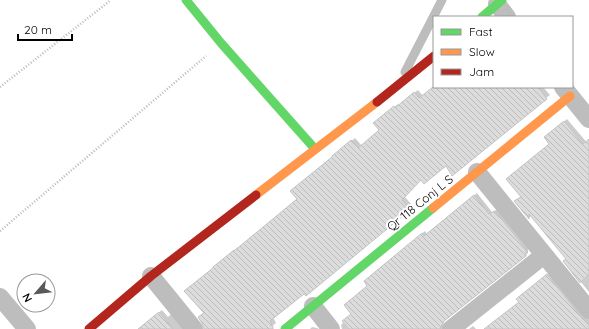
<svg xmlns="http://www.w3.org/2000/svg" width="589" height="329" font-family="Quicksand,sans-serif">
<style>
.shadow{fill:#0003}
.building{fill:url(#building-back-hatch);stroke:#c4c4c4}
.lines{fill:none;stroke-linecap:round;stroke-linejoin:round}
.path{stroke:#b8b8b8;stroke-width:2.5;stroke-dasharray:1 2;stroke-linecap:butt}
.lane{stroke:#bdbdbd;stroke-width:9}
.street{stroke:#bdbdbd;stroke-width:18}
.fast{stroke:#63d668;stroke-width:9}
.slow{stroke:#ff974d;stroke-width:9}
.jam{stroke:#b3261e;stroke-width:9}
.labels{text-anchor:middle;stroke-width:4;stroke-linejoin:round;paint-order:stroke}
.street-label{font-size:12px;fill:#000;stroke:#fff}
</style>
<defs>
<pattern id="building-back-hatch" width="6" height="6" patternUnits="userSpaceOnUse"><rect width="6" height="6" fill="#dcdcdc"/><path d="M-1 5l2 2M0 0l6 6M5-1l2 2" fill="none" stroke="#bbb"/></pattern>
</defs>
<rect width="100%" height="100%" fill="#fff"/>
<!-- shadow -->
<g class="shadow">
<polygon points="434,87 543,87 550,95 546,98 447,164 421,179 404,196 413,206 410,210 273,317 276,323 272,326 267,329 205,329 199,317 204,312 214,268 217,264 238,247 238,248 298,198 295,188 355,138 362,146 380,130 378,120 398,104 399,105 418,90 423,96"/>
<polygon points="567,119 589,145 589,292 564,261 567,258 532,215 529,218 515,201 521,196 550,143 548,135"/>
<polygon points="477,193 492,212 498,209 528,246 528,253 444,321 443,327 444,329 342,329 341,325 352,314 368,285 368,278 425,231 427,234"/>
<polygon points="550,273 589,318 589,329 485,329 521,302 520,296"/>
<polygon points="162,310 168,317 171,314 186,329 139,329"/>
<polygon points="473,326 476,329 469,329"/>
<polygon points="312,327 317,328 319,329 310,329"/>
</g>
<!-- building -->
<g class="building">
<polygon points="433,87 538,87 547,99 452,176 446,166 424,184 421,180 402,200 410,210 306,296 304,294 270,321 273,327 273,329 204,329 202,323 198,317 204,313 184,291 213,268 213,267 234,250 234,251 297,199 290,191 332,157 332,156 351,140 358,148 379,130 373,123 394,106 395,108 414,92 419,98"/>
<polygon points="564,121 583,144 589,139 589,274 580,283 563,261 566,259 529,214 529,219 514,201 521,197 506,179 549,144 544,137"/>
<polygon points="474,195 489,214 495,211 526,249 526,256 444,321 440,329 349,329 342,321 351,314 344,305 367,286 364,281 422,233 424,236"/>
<polygon points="547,274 581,317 586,320 589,324 589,329 484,329 519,302 516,299"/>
<polygon points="159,312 173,329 138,329"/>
</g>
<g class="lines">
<!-- path -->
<g class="path">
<polyline points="0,87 111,0"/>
<polyline points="0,231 206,56"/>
</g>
<!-- lane -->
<polyline class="lane" points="405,72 442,0"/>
<!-- street -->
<g class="street">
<polyline points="497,4 507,17"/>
<polyline points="563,87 589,119"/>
<polyline points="477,172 589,310"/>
<polyline points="151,276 194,329"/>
<polyline points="0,297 27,329"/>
<polyline points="313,306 331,329"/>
<polyline points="451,329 544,255"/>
</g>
<!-- fast -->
<g class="fast">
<polyline points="186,0 221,43 315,149"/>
<polyline points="482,17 502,0"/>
<polyline points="285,329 433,208"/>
</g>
<!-- slow -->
<g class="slow">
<polyline points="256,195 377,102"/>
<polyline points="433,208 570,96"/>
</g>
<!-- jam -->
<g class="jam">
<polyline points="377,102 434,56"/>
<polyline points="89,329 151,276 256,195"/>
</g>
</g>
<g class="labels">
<!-- street labels -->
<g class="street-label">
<text transform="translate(420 203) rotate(-39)" y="4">Qr 118 Conj L S</text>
</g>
</g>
<!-- legend -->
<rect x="433" y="16" width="140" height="72" fill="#ffffff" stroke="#999999"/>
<rect x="441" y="29" width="20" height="6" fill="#63d668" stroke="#999999"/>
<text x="469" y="36" font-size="12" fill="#000000">Fast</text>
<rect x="441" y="49" width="20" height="6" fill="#ff974d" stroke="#999999"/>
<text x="469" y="56" font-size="12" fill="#000000">Slow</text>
<rect x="441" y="69" width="20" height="6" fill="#b3261e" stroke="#999999"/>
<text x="469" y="76" font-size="12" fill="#000000">Jam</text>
<!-- north arrow -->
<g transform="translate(36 293) rotate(242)"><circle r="19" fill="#ffffff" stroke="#999999"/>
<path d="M0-3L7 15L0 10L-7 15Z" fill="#595959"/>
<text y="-6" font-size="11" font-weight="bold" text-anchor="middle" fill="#000000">N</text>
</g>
<!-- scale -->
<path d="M18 34v6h54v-6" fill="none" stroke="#000000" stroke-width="2"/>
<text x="24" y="34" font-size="12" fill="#000000" stroke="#ffffff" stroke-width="3" paint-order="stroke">20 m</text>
</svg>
